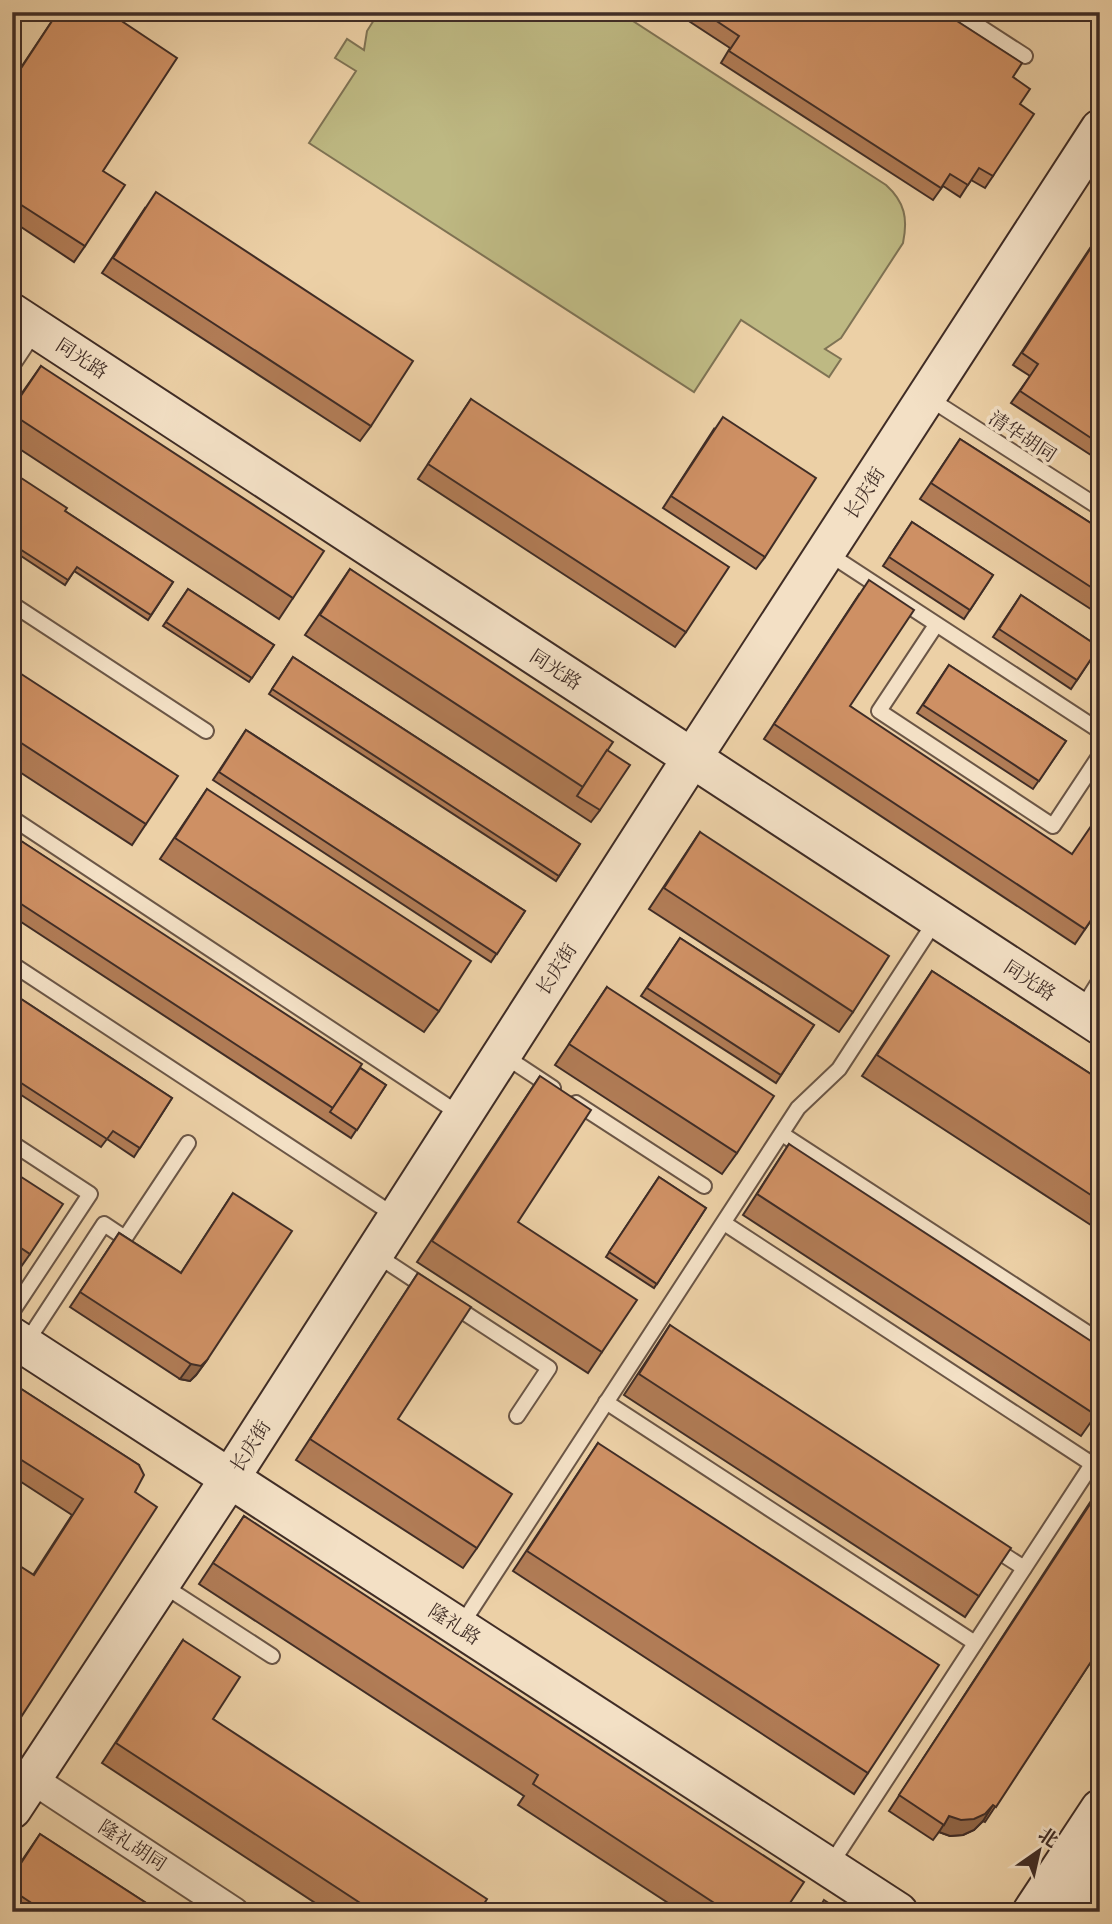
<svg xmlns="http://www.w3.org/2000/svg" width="1112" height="1924" font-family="'IM FELL Great Primer','Noto Serif SC',serif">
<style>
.pitch{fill:#beb983;stroke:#7f7354;stroke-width:2}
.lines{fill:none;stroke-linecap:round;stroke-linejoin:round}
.lane-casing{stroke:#6b5646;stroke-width:18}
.street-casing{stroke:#6b5646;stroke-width:32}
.secondary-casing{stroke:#402d26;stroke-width:42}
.lane{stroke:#f3e0c5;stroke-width:14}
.street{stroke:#f3e0c5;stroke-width:28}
.secondary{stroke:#f3e0c5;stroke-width:38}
.wall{fill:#b17c56;stroke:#402d26;stroke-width:2}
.shaded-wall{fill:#906546;stroke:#402d26;stroke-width:2}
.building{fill:#ce9064;stroke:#402d26;stroke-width:2}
.labels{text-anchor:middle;stroke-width:7;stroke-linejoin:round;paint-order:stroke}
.street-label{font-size:19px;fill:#402d26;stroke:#f3e0c5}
</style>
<rect width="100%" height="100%" fill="#ecd0a6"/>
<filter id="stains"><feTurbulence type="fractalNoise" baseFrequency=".00286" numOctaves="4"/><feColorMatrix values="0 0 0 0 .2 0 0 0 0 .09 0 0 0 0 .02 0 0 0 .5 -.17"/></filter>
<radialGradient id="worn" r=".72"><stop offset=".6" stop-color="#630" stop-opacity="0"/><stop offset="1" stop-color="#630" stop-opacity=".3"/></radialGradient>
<!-- pitch -->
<path class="pitch" d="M379,12H619L886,185C905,202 908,219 903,243L841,338L825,349L841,359L829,377L741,320L694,392L309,143L356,71L335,58L347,39L364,50L367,31Z"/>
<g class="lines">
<defs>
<g id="lane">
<polyline points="957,12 1025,56"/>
<polyline points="12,366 36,330"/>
<polyline points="927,397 1100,508"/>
<polyline points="826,552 1100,731"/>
<polyline points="12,604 206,731"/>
<polyline points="936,625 879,711 1053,826 1100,755"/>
<polyline points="12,818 461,1115"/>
<polyline points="12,964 397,1217"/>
<polyline points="1080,1012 1100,980"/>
<polyline points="503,1055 553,1088"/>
<polyline points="576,1103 704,1186"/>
<polyline points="782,1134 1100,1341"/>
<polyline points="12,1143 90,1194 12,1312"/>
<polyline points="724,1223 1092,1464"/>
<polyline points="375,1254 428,1289"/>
<polyline points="451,1304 549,1368 517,1416"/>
<polyline points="26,1343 104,1224 125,1238 188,1143"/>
<polyline points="606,1402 975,1643"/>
<polyline points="990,1546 1024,1568"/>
<polyline points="161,1584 272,1656"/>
<polyline points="460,1627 798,1108 839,1069 936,920"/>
<polyline points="829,1867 1100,1452"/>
</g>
<polyline id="street" points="32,1779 234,1912"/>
<g id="secondary">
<polyline points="12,313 1100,1025"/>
<polyline points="12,1337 898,1912"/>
<polyline points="12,1809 230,1478 692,758 1100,129"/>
<polyline points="1032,1912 1100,1809"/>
<polyline points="1067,1912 1100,1861"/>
</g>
</defs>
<!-- lane casing -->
<use href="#lane" class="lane-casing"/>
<!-- street casing -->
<use href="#street" class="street-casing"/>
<!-- secondary casing -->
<use href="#secondary" class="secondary-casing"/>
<!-- lane -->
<use href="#lane" class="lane"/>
<!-- street -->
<use href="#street" class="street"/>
<!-- secondary -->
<use href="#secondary" class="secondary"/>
</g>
<!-- wall -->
<g class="wall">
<polygon points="58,12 108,12 103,171 85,246 74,262 12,221 12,81"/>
<polygon points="675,12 943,12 1013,77 1020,104 993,176 985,188 971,180 960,197 943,186 933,200 721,63 730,48"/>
<polygon points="145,208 371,426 360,441 102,273"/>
<polygon points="1100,233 1100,461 1011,403 1030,376 1013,365"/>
<polygon points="41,366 293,598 279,619 12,444 12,407"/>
<polygon points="471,399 686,632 675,647 418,479"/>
<polygon points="714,429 765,557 756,569 663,508"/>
<polygon points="960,439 1100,529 1100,615 920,499"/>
<polygon points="12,472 65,511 173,582 148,620 74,571 65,585 12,550"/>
<polygon points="912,522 993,575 964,619 883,566"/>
<polygon points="350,569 607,750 600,810 591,822 305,635"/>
<polygon points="188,589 274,645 249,682 163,626"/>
<polygon points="1021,595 1099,647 1071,689 993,637"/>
<polygon points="858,596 850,706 1100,907 1075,944 764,739"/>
<polygon points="293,657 580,844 556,881 269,694"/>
<polygon points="949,665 1066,741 1033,789 917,713"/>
<polygon points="12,668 146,824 132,845 12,767"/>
<polygon points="246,730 525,911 491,962 213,780"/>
<polygon points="207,789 439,1011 424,1032 160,859"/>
<polygon points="700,832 853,1012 839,1032 649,909"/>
<polygon points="12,835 386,1085 351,1138 12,916"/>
<polygon points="680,938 814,1025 776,1083 641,996"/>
<polygon points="932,971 1100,1080 1100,1231 862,1076"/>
<polygon points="607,987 737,1153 722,1174 555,1065"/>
<polygon points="12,993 172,1098 134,1157 107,1139 101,1147 12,1089"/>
<polygon points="540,1076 518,1222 602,1352 588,1373 417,1262"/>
<polygon points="789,1144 1100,1409 1081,1436 743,1215"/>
<polygon points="12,1171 30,1254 16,1274 12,1272"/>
<polygon points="659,1177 706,1208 654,1288 606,1257"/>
<polygon points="233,1193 207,1360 196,1375 190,1381 180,1379 70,1307 119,1233 181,1273"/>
<polygon points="418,1273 398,1419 477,1548 463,1568 296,1460"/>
<polygon points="670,1325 979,1596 965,1617 624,1395"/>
<polygon points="12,1383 139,1465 12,1731 33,1575 72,1515 12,1476"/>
<polygon points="598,1443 868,1773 854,1794 513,1571"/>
<polygon points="1100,1487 1100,1648 985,1822 983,1821 974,1830 963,1835 950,1836 939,1832 933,1840 889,1811"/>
<polygon points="244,1516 784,1912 682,1912 518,1805 524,1796 199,1584"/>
<polygon points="183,1640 213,1719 479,1912 329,1912 102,1763"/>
<polygon points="40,1834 160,1912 12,1912 12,1875"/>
</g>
<!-- shaded-wall -->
<g class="shaded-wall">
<polygon points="207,1360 196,1375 190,1381 180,1379 191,1364"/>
<polygon points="993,1805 983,1821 974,1830 963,1835 950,1836 939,1832 949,1816"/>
</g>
<!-- building -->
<g class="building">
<polygon points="58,12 108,12 177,58 103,171 125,185 85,246 12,199 12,82"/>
<polygon points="703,12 943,12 1022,63 1013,77 1030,89 1020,104 1034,114 993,176 979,168 968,185 950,174 941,188 729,51 739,36"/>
<polygon points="156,192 413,361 371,426 113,258"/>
<polygon points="1100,234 1100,365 1098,365 1100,366 1100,444 1020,391 1038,364 1022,353"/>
<polygon points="41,366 324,551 293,598 12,414 12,409"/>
<polygon points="471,399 729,567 686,632 428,464"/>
<polygon points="723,417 816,478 765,557 671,496"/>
<polygon points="960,439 1100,529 1100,593 931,483"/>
<polygon points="12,472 67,508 65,511 173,582 151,615 77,567 68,580 12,544"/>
<polygon points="912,522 993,575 970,610 889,557"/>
<polygon points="350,569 613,742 583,787 320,615"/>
<polygon points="869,580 914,610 850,706 1072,854 1100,813 1100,907 1085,929 774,724"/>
<polygon points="188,589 274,645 252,678 166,622"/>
<polygon points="1021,595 1099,647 1077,680 999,629"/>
<polygon points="293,657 580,844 559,876 272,689"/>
<polygon points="949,665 1066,741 1039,781 923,705"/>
<polygon points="12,668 178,776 146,824 12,737"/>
<polygon points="246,730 525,911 497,954 219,772"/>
<polygon points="607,750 630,765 600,810 577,796"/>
<polygon points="207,789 471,961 439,1011 175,838"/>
<polygon points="700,832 889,956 853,1012 664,888"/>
<polygon points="12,835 362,1064 333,1108 12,898"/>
<polygon points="680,938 814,1025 781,1075 647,988"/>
<polygon points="932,971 1100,1080 1100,1201 877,1055"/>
<polygon points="607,987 774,1096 737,1153 569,1044"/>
<polygon points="12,993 172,1098 140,1148 113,1131 107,1139 12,1077"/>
<polygon points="360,1068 386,1085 357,1130 330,1112"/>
<polygon points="540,1076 591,1110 518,1222 637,1300 602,1352 432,1241"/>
<polygon points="789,1144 1100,1347 1100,1409 1096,1415 757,1194"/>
<polygon points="12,1171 63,1204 30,1254 12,1242"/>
<polygon points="659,1177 706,1208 657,1284 609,1252"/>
<polygon points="233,1193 292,1231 207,1360 201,1366 191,1364 80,1292 119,1233 181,1273"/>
<polygon points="418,1273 471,1307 398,1419 512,1494 477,1548 310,1439"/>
<polygon points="670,1325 1011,1548 979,1596 639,1374"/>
<polygon points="12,1383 139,1465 144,1475 135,1492 157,1507 12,1731 12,1561 34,1575 83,1499 12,1454"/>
<polygon points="598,1443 939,1665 868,1773 527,1551"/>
<polygon points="1100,1489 1100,1648 996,1807 993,1805 985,1814 974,1819 961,1820 949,1816 944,1825 899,1795"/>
<polygon points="244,1516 804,1882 784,1912 728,1912 533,1784 538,1775 213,1563"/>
<polygon points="183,1640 240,1677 213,1719 487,1899 479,1912 374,1912 116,1743"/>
<polygon points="40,1834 160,1912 45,1912 12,1890 12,1877"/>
<polygon points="824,1900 842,1912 817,1912"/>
</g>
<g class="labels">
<!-- street labels -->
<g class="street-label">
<text transform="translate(82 358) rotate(33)" y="7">同光路</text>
<text transform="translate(1023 436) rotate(33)" y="7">清华胡同</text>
<text transform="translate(864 493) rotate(-57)" y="7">长庆街</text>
<text transform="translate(556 669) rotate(33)" y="7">同光路</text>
<text transform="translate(556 969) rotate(-57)" y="7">长庆街</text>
<text transform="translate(1030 980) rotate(33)" y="7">同光路</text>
<text transform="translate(250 1446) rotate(-57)" y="7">长庆街</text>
<text transform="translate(455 1624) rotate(33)" y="7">隆礼路</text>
<text transform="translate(133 1845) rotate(33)" y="7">隆礼胡同</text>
</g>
</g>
<!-- margin -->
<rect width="1112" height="1924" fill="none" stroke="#ecd0a6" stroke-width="42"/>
<rect x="14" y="14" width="1084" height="1896" fill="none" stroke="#402d26" stroke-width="3.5"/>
<rect x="21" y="21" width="1070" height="1882" fill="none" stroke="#402d26" stroke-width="2"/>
<!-- north arrow -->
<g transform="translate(1039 1851) rotate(34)" stroke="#f3e0c5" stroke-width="5" paint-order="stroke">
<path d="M0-5L12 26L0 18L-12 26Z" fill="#402d26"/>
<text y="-10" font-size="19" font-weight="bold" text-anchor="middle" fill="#402d26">北</text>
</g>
<rect width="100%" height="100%" filter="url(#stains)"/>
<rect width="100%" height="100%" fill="url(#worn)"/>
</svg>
